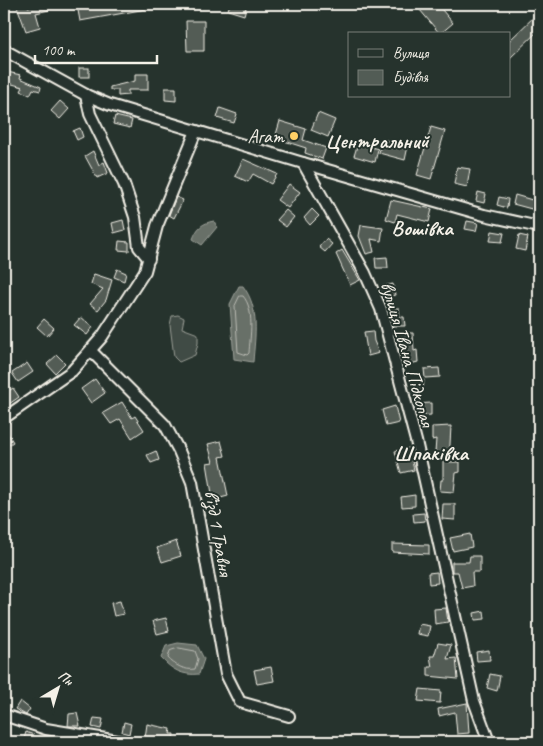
<svg xmlns="http://www.w3.org/2000/svg" width="543" height="746" font-family="Caveat,sans-serif">
<style>
.green{fill:#414b45;stroke:#9a9e96}
.water{fill:#676f68;stroke:#9fa39b}
.lines{fill:none;stroke-linecap:round;stroke-linejoin:round}
.shore{stroke:#bcbdb5;stroke-width:1}
.building{fill:#525c55;stroke:#f4f1e8}
.minor-casing{stroke:#f4f1e8;stroke-width:14}
.minor{stroke:#26332d;stroke-width:10}
.poi-dot{fill:#ffd166;stroke:#26332d;stroke-width:2}
.labels{text-anchor:middle;stroke-width:4;stroke-linejoin:round;paint-order:stroke}
.poi-label{font-size:20px;fill:#f4f1e8;stroke:#26332d;text-anchor:end}
.street-label{font-size:20px;fill:#f4f1e8;stroke:#26332d}
.neighbourhood-label{font-size:21px;font-weight:bold;fill:#f4f1e8;stroke:#26332d}
</style>
<rect width="100%" height="100%" fill="#26332d"/>
<filter id="ink" filterUnits="userSpaceOnUse"><feTurbulence type="fractalNoise" baseFrequency=".02" numOctaves="2"/><feDisplacementMap in="SourceGraphic" scale="10" xChannelSelector="R" yChannelSelector="G"/><feConvolveMatrix kernelMatrix="1 2 1 2 8 2 1 2 1" color-interpolation-filters="sRGB"/></filter>
<g filter="url(#ink)">
<!-- green -->
<polygon class="green" points="178,315 184,318 182,328 198,334 198,343 195,355 179,362 174,357 170,325 172,316"/>
<!-- water -->
<g class="water">
<path d="M214,221L217,227L202,245L193,239C197,228 202,223 214,221Z"/>
<path d="M239,286H243C260,309 255,335 253,362L234,359L230,304Z"/>
<path d="M178,643L197,645L204,659L199,674C183,676 172,670 161,658L166,646Z"/>
</g>
<g class="lines">
<!-- shore -->
<g class="shore">
<path d="M240,296H243C255,310 250,336 249,353L247,355L238,352L235,306Z"/>
<path d="M179,648L195,651L198,659L195,669C185,671 174,665 168,658L170,651Z"/>
</g>
</g>
<!-- building -->
<g class="building">
<polygon points="27,4 28,7 47,4 49,10 36,13 40,27 26,31 17,6"/>
<polygon points="86,4 145,4 146,9 80,21 77,5"/>
<polygon points="230,4 247,4 244,15 228,10"/>
<polygon points="415,4 437,4 453,23 440,34"/>
<polygon points="539,12 539,30 509,59 509,41"/>
<polygon points="186,21 204,21 204,51 187,51"/>
<rect x="79" y="68" width="10" height="9"/>
<polygon points="7,72 21,75 20,78 41,87 40,91 33,89 30,95 21,91 23,87 5,82"/>
<polygon points="135,74 148,74 148,90 128,90 128,95 118,96 118,90 110,90 110,87 135,81"/>
<polygon points="165,88 176,88 176,101 165,100"/>
<polygon points="60,101 69,109 60,119 51,111"/>
<polygon points="220,108 237,114 234,123 217,118"/>
<polygon points="318,113 335,120 328,137 311,130"/>
<polygon points="115,116 132,120 130,128 113,124"/>
<polygon points="280,121 306,129 303,140 326,148 322,159 305,153 306,148 275,138"/>
<polygon points="431,127 445,131 431,179 417,175"/>
<polygon points="80,128 83,137 77,140 73,131"/>
<polygon points="382,139 408,146 405,160 379,153"/>
<polygon points="358,143 378,149 375,162 354,156"/>
<polygon points="93,151 99,165 104,162 108,173 97,178 85,156"/>
<polygon points="243,159 277,174 271,184 253,174 248,182 235,176"/>
<polygon points="457,167 470,169 467,187 454,184"/>
<polygon points="289,184 300,192 288,208 277,200"/>
<polygon points="478,192 486,194 484,203 476,201"/>
<polygon points="515,195 539,202 539,211 513,204"/>
<polygon points="176,197 183,200 174,218 169,215"/>
<polygon points="499,197 508,199 507,208 497,205"/>
<polygon points="391,200 432,209 429,222 397,214 395,222 386,219"/>
<polygon points="312,209 319,216 310,225 304,218"/>
<polygon points="286,210 294,217 286,227 277,220"/>
<polygon points="123,220 125,230 114,233 112,223"/>
<polygon points="467,221 478,223 476,231 465,229"/>
<polygon points="361,225 383,228 381,241 371,239 374,252 366,254 359,236"/>
<polygon points="492,231 504,233 502,242 490,241"/>
<polygon points="519,235 528,237 525,251 516,249"/>
<polygon points="326,239 332,244 325,252 319,247"/>
<polygon points="119,241 129,242 129,251 118,250"/>
<polygon points="342,250 360,280 350,285 336,254"/>
<polygon points="387,257 388,268 376,268 375,258"/>
<polygon points="117,269 126,273 124,281 114,277"/>
<polygon points="94,274 112,280 106,300 98,310 90,304 103,289 91,284"/>
<polygon points="393,284 395,295 385,297 383,286"/>
<polygon points="389,308 399,308 400,317 404,317 405,326 393,326"/>
<polygon points="81,317 93,327 87,335 74,325"/>
<polygon points="44,319 54,328 47,336 37,327"/>
<polygon points="373,331 374,341 379,353 368,356 364,332"/>
<polygon points="400,333 413,333 414,351 417,350 418,362 406,365 403,342 399,342"/>
<polygon points="57,355 65,363 55,373 47,364"/>
<polygon points="27,363 33,372 18,382 12,373"/>
<polygon points="439,368 440,377 425,378 424,369"/>
<polygon points="95,379 105,393 91,403 81,389"/>
<polygon points="413,380 424,380 423,391 414,391"/>
<polygon points="13,388 19,397 9,404 4,394"/>
<polygon points="122,402 132,418 135,416 144,430 132,438 120,419 111,424 103,413"/>
<polygon points="431,403 431,415 417,416 416,404"/>
<polygon points="395,406 399,423 386,426 382,410"/>
<polygon points="451,426 449,462 460,462 460,472 456,473 454,492 440,491 441,480 443,480 443,454 435,453 436,439 432,440 432,427"/>
<polygon points="4,427 13,442 4,448"/>
<polygon points="221,441 225,456 220,457 228,496 213,500 207,463 213,462 208,444"/>
<polygon points="409,448 414,470 401,473 395,451"/>
<polygon points="156,451 159,460 151,463 147,455"/>
<polygon points="415,495 415,506 402,507 401,497"/>
<polygon points="443,504 455,504 455,520 442,519"/>
<polygon points="424,513 425,521 414,522 413,514"/>
<polygon points="470,534 472,547 453,551 450,538"/>
<polygon points="176,541 181,556 162,562 157,548"/>
<polygon points="392,544 429,545 429,554 392,552"/>
<polygon points="470,556 480,556 480,572 472,572 473,586 462,588 458,572 452,572 452,562 469,562"/>
<polygon points="437,572 438,583 429,584 428,573"/>
<polygon points="120,601 124,614 114,616 111,603"/>
<polygon points="446,608 448,622 435,624 434,609"/>
<polygon points="484,611 485,619 475,620 474,613"/>
<polygon points="166,618 169,631 157,634 153,621"/>
<polygon points="419,624 430,626 428,636 417,634"/>
<polygon points="438,643 451,645 447,659 456,658 458,679 428,676 428,667 432,667 430,656 434,656"/>
<polygon points="489,650 490,660 477,661 476,652"/>
<polygon points="271,667 274,681 257,684 254,670"/>
<polygon points="490,674 500,676 497,691 487,688"/>
<polygon points="420,689 441,691 440,703 418,701"/>
<polygon points="20,701 30,709 26,715 15,709"/>
<polygon points="467,703 469,733 457,734 455,712 439,716 438,709"/>
<polygon points="77,713 80,726 68,726 69,714"/>
<polygon points="94,718 103,719 101,729 92,727"/>
<polygon points="124,722 131,724 129,734 122,732"/>
<polygon points="147,724 171,729 170,734 174,734 173,740 160,741 145,738"/>
<polygon points="26,732 34,735 31,742 23,742"/>
</g>
<g class="lines">
<defs>
<g id="minor">
<polyline points="4,50 86,95 110,105 303,163 484,215 539,227"/>
<polyline points="86,95 90,114 124,184 135,217 139,247 149,259"/>
<polyline points="303,163 365,273 381,309 416,441 474,701 489,742"/>
<polyline points="91,351 165,425 179,451 192,482 226,674 240,702 289,716"/>
<polyline points="4,418 72,371 102,337 145,271 157,226 196,131"/>
<polyline points="4,715 46,729 124,742"/>
</g>
</defs>
<!-- minor casing -->
<use href="#minor" class="minor-casing"/>
<!-- minor -->
<use href="#minor" class="minor"/>
</g>
</g>
<!-- markers -->
<circle class="poi-dot" cx="294" cy="136" r="5"/>
<g class="labels">
<!-- poi labels -->
<g class="poi-label">
<text x="284" y="143">Агат</text>
</g>
<!-- street labels -->
<g class="street-label">
<text transform="translate(408 354) rotate(74)" y="7">вулиця Івана Підкопая</text>
<text transform="translate(219 533) rotate(80)" y="7">в’їзд 1 Травня</text>
</g>
<!-- neighbourhood labels -->
<g class="neighbourhood-label">
<text x="377" y="148">Центральний</text>
<text x="422" y="235">Вошівка</text>
<text x="431" y="460">Шпаківка</text>
</g>
</g>
<!-- margin -->
<rect width="543" height="746" fill="none" stroke="#26332d" stroke-width="20"/>
<rect x="10" y="10" width="523" height="726" fill="none" stroke="#f4f1e8" stroke-width="2" filter="url(#ink)"/>
<!-- legend -->
<rect x="348" y="32" width="162" height="65" fill="#26332d" stroke="#787f78"/>
<rect x="358" y="49" width="25" height="8" fill="#26332d" stroke="#787f78"/>
<text x="393" y="58" font-size="15" fill="#f4f1e8">Вулиця</text>
<rect x="358" y="70" width="25" height="15" fill="#525c55" stroke="#787f78"/>
<text x="393" y="82" font-size="15" fill="#f4f1e8">Будівля</text>
<!-- north arrow -->
<g transform="translate(58 688) rotate(38)" stroke="#26332d" stroke-width="4" paint-order="stroke">
<path d="M0-4L9 19L0 12L-9 19Z" fill="#f4f1e8"/>
<text y="-8" font-size="14" font-weight="bold" text-anchor="middle" fill="#f4f1e8">Пн</text>
</g>
<!-- scale -->
<path d="M35 55v8h122v-8" fill="none" stroke="#f4f1e8" stroke-width="2.5"/>
<text x="42" y="55" font-size="15" fill="#f4f1e8" stroke="#26332d" stroke-width="4" paint-order="stroke">100 m</text>
</svg>
